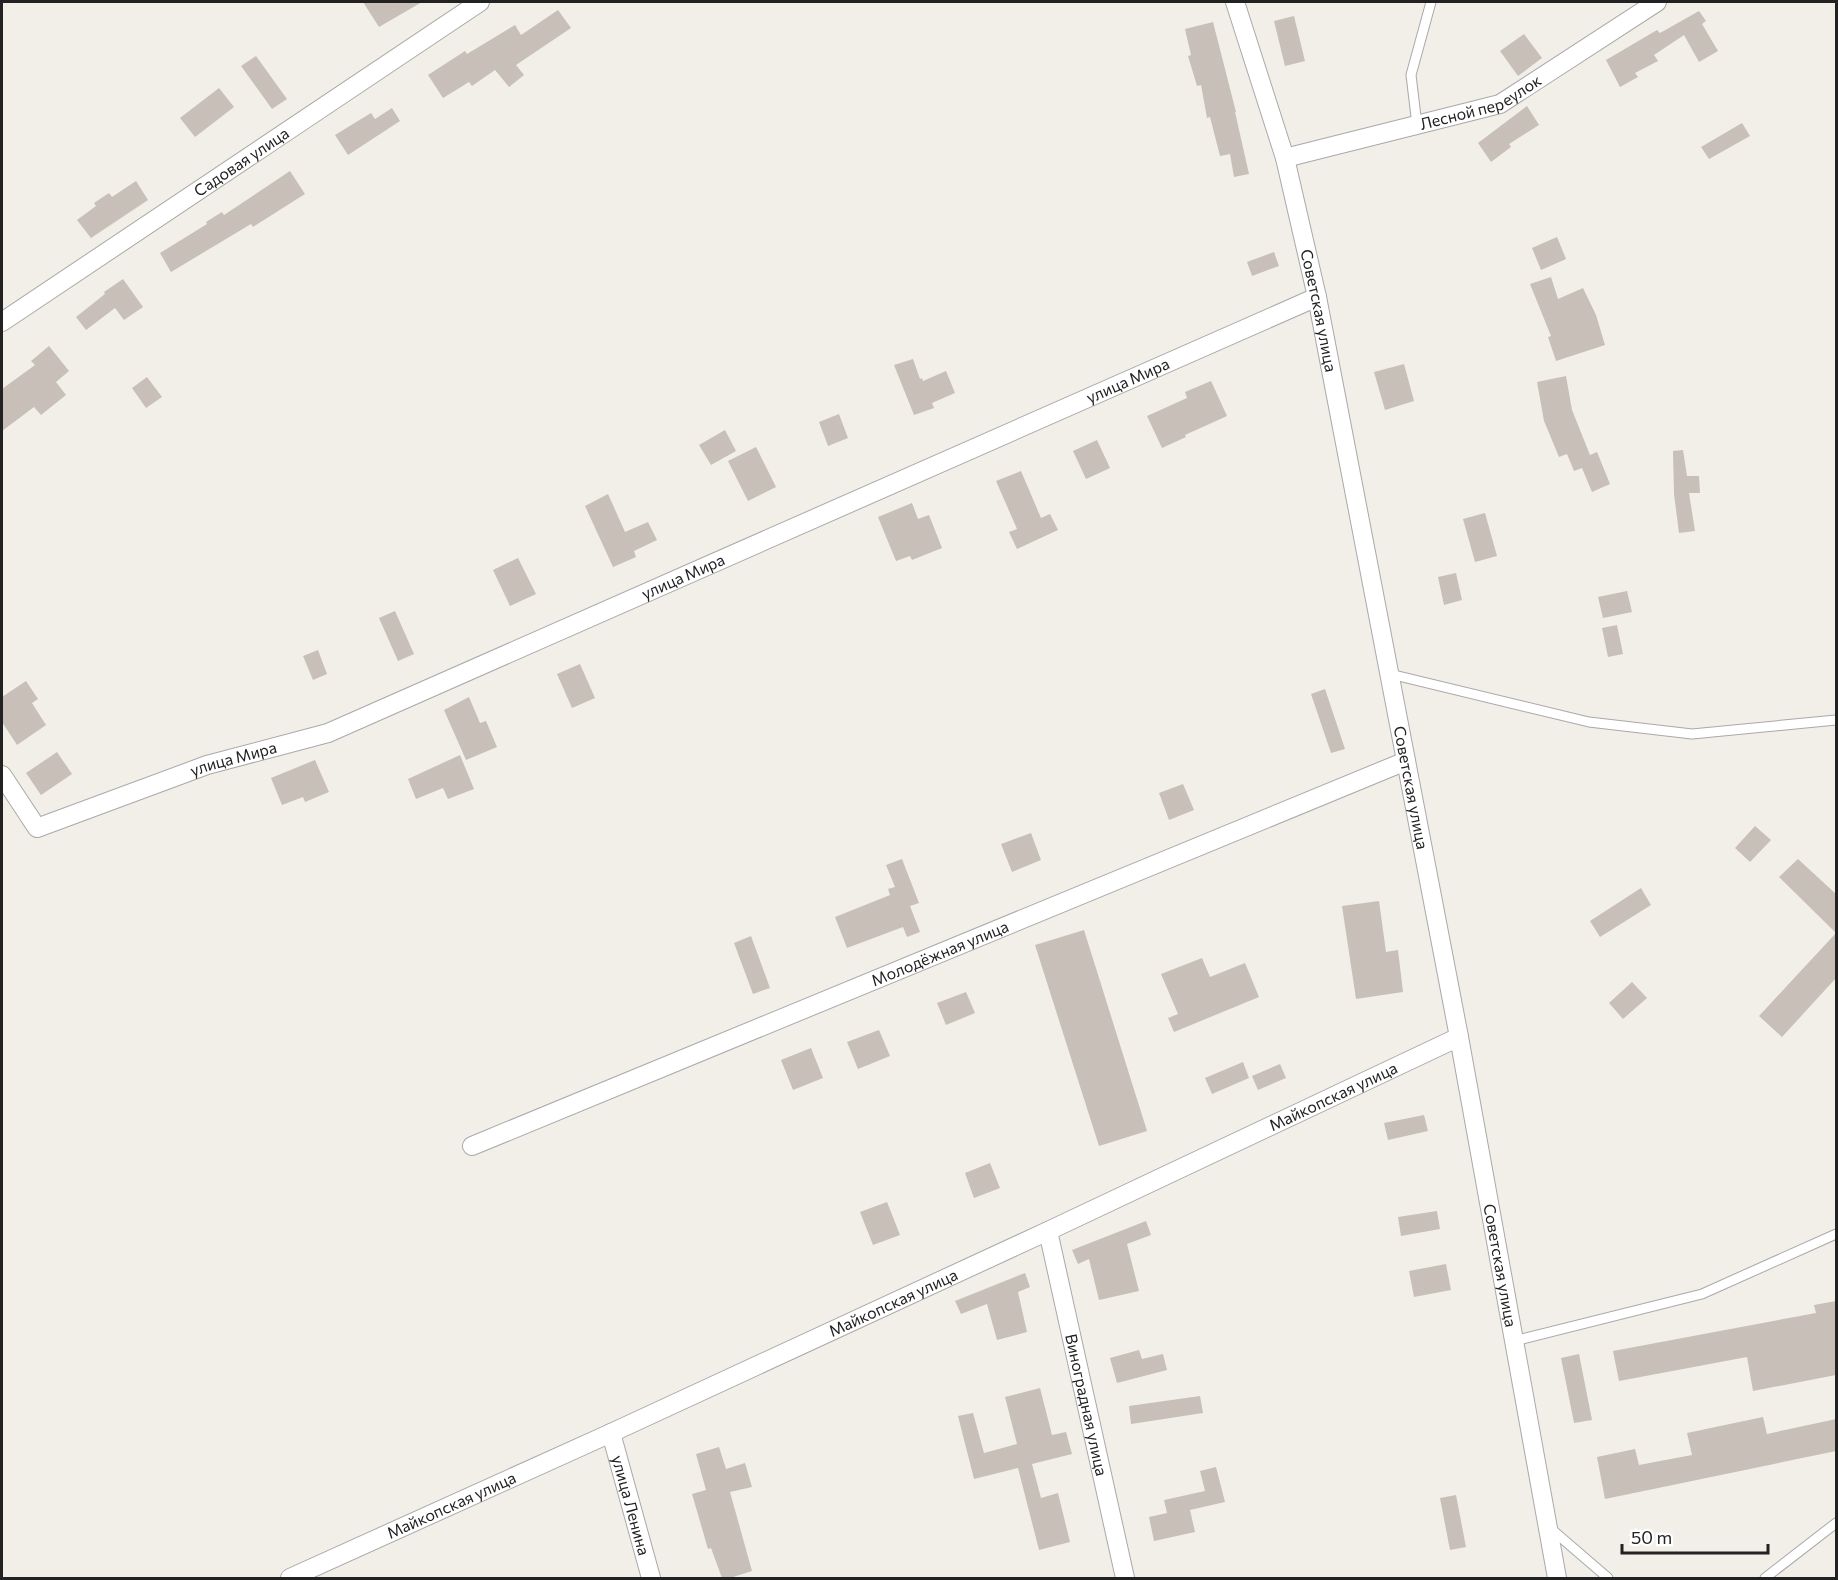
<svg xmlns="http://www.w3.org/2000/svg" width="1838" height="1580" font-family="Commissioner,sans-serif">
<style>
.building{fill:#c7bfb8}
.lines{fill:none;stroke-linecap:round;stroke-linejoin:round}
.lane-casing{stroke:#a9a9a9;stroke-width:11}
.street-casing{stroke:#a9a9a9;stroke-width:20}
.lane{stroke:#fff;stroke-width:9}
.street{stroke:#fff;stroke-width:18}
.labels{text-anchor:middle;stroke-width:5;stroke-linejoin:round;paint-order:stroke}
.street-label{font-size:16px;fill:#222;stroke:#fff}
</style>
<rect width="100%" height="100%" fill="#f2efe9"/>
<!-- building -->
<g class="building">
<polygon points="363,2 422,2 379,27"/>
<polygon points="558,10 571,28 516,65 524,75 509,87 495,70 472,86 469,82 443,98 428,75 465,51 467,54 515,25 521,35"/>
<polygon points="1699,11 1706,21 1702,24 1718,51 1699,62 1684,35 1654,55 1658,61 1635,73 1638,77 1620,87 1606,60 1657,30 1660,33"/>
<polygon points="1294,16 1305,61 1285,66 1274,21"/>
<polygon points="1213,22 1236,112 1235,112 1249,174 1234,177 1230,154 1220,156 1210,117 1207,118 1201,85 1197,86 1188,56 1191,55 1185,29"/>
<polygon points="1524,34 1542,58 1518,76 1500,51"/>
<polygon points="256,56 287,99 272,109 241,66"/>
<polygon points="219,88 234,107 195,137 180,118"/>
<polygon points="1527,106 1539,125 1509,144 1511,147 1491,162 1478,143"/>
<polygon points="392,108 400,121 348,155 335,135 371,113 375,119"/>
<polygon points="1742,123 1750,136 1709,159 1701,147"/>
<polygon points="290,171 305,194 253,227 251,224 171,272 160,253 207,224 206,222 222,212 224,215"/>
<polygon points="136,181 148,200 91,238 77,220 96,206 94,203 109,193 112,197"/>
<polygon points="1557,237 1566,259 1541,270 1532,248"/>
<polygon points="1274,252 1279,266 1252,276 1247,262"/>
<polygon points="1551,277 1558,299 1583,288 1596,315 1605,345 1556,361 1548,337 1551,336 1530,284"/>
<polygon points="123,279 143,307 124,320 115,308 86,330 76,317 105,294 104,292"/>
<polygon points="49,346 69,371 56,382 66,395 41,415 34,407 2,431 2,389 35,365 31,361"/>
<polygon points="913,359 920,379 922,378 923,381 946,371 955,393 932,403 934,408 914,415 894,365"/>
<polygon points="1404,364 1414,401 1385,410 1374,372"/>
<polygon points="1566,376 1572,410 1590,455 1597,452 1610,484 1592,492 1582,468 1574,471 1567,454 1559,457 1544,421 1537,382"/>
<polygon points="147,377 162,397 146,408 132,388"/>
<polygon points="1211,381 1227,416 1185,435 1186,437 1162,448 1147,416 1187,398 1185,392"/>
<polygon points="839,414 848,438 828,446 819,422"/>
<polygon points="725,430 736,451 711,465 699,445"/>
<polygon points="1097,440 1110,468 1086,479 1073,451"/>
<polygon points="756,447 776,487 748,501 728,461"/>
<polygon points="1683,450 1687,476 1699,476 1700,493 1689,493 1695,531 1679,533 1674,494 1673,451"/>
<polygon points="1021,471 1041,518 1050,514 1058,530 1017,549 1009,532 1017,529 996,481"/>
<polygon points="608,494 625,532 648,522 657,540 634,551 636,557 613,567 585,506"/>
<polygon points="912,503 918,519 929,515 942,548 912,560 910,556 896,561 878,517"/>
<polygon points="1485,513 1497,556 1475,562 1463,519"/>
<polygon points="518,558 536,594 510,606 493,570"/>
<polygon points="1456,573 1462,600 1444,605 1438,577"/>
<polygon points="1627,591 1632,612 1603,618 1598,597"/>
<polygon points="395,611 414,654 398,661 379,618"/>
<polygon points="1617,625 1623,654 1608,657 1602,628"/>
<polygon points="318,650 327,674 313,680 303,656"/>
<polygon points="580,664 595,698 572,708 557,674"/>
<polygon points="26,681 38,699 32,703 46,725 17,745 2,722 2,697"/>
<polygon points="1325,689 1345,749 1331,753 1311,694"/>
<polygon points="469,697 480,723 486,721 497,747 466,760 444,710"/>
<polygon points="57,752 72,774 41,795 26,773"/>
<polygon points="460,755 474,789 448,799 443,788 416,799 408,779"/>
<polygon points="315,760 329,792 305,802 303,797 282,805 271,778"/>
<polygon points="1183,784 1194,810 1169,820 1159,793"/>
<polygon points="1755,826 1771,840 1750,862 1735,848"/>
<polygon points="1031,833 1041,860 1012,872 1001,844"/>
<polygon points="902,859 919,903 910,906 920,932 907,937 903,927 847,948 835,917 890,895 888,889 895,887 886,865"/>
<polygon points="1798,859 1836,894 1836,978 1782,1037 1759,1016 1836,933 1779,877"/>
<polygon points="1641,888 1651,905 1600,937 1590,921"/>
<polygon points="1379,901 1386,952 1398,950 1403,992 1356,999 1342,906"/>
<polygon points="1084,930 1147,1131 1099,1146 1035,945"/>
<polygon points="751,936 770,988 753,994 734,943"/>
<polygon points="1202,958 1210,977 1245,963 1259,997 1174,1032 1168,1018 1178,1014 1161,974"/>
<polygon points="1632,982 1647,998 1623,1019 1609,1003"/>
<polygon points="966,992 975,1013 946,1025 937,1003"/>
<polygon points="879,1030 890,1056 858,1069 847,1042"/>
<polygon points="811,1048 823,1078 793,1090 781,1060"/>
<polygon points="1243,1062 1249,1078 1212,1094 1205,1078"/>
<polygon points="1280,1064 1286,1078 1258,1090 1252,1076"/>
<polygon points="1424,1115 1428,1131 1388,1140 1384,1123"/>
<polygon points="990,1163 1000,1188 974,1198 965,1173"/>
<polygon points="887,1202 900,1235 873,1245 860,1212"/>
<polygon points="1437,1211 1440,1229 1401,1236 1398,1217"/>
<polygon points="1146,1221 1151,1235 1127,1244 1139,1291 1099,1300 1089,1259 1078,1264 1072,1250"/>
<polygon points="1446,1264 1451,1290 1414,1297 1409,1271"/>
<polygon points="1025,1273 1030,1287 1018,1292 1027,1332 997,1340 987,1304 961,1314 955,1301"/>
<polygon points="1836,1301 1836,1375 1753,1391 1747,1357 1619,1381 1613,1351 1816,1313 1814,1305"/>
<polygon points="1139,1350 1142,1359 1163,1354 1167,1370 1117,1383 1110,1358"/>
<polygon points="1579,1354 1592,1420 1574,1423 1561,1358"/>
<polygon points="1040,1388 1052,1435 1066,1432 1072,1454 1032,1464 1041,1498 1058,1493 1070,1542 1039,1550 1018,1468 974,1479 958,1416 973,1413 984,1453 1017,1444 1005,1397"/>
<polygon points="1200,1396 1203,1413 1131,1424 1129,1406"/>
<polygon points="1763,1417 1767,1434 1836,1419 1836,1451 1605,1499 1597,1457 1635,1449 1639,1465 1692,1455 1687,1433"/>
<polygon points="719,1447 726,1469 745,1463 752,1487 730,1492 752,1571 730,1578 722,1578 711,1548 708,1549 692,1494 706,1490 696,1454"/>
<polygon points="1216,1467 1225,1502 1190,1510 1195,1532 1154,1541 1149,1517 1167,1513 1164,1500 1205,1491 1200,1471"/>
<polygon points="1456,1495 1466,1547 1450,1550 1440,1498"/>
</g>
<g class="lines">
<defs>
<g id="lane">
<polyline points="1417,125 1411,75 1431,2"/>
<polyline points="1390,674 1589,722 1692,734 1836,720"/>
<polyline points="1514,1341 1702,1294 1836,1234"/>
<polyline points="1550,1528 1608,1578"/>
<polyline points="1765,1578 1836,1523"/>
</g>
<g id="street">
<path id="s1" d="M1235,2L1285,158L1317,297L1459,1037L1557,1578"/>
<path id="s2" d="M1285,158L1500,104L1657,2"/>
<path id="s3" d="M2,322L480,2"/>
<path id="s4" d="M2,775L37,828L207,765L328,733L1317,297"/>
<path id="s5" d="M472,1146L1406,761"/>
<path id="s6" d="M1048,1231L1125,1578"/>
<path id="s7" d="M611,1433L651,1578"/>
<path id="s8" d="M290,1578L611,1433L1048,1231L1459,1037"/>
</g>
</defs>
<!-- lane casing -->
<use href="#lane" class="lane-casing"/>
<!-- street casing -->
<use href="#street" class="street-casing"/>
<!-- lane -->
<use href="#lane" class="lane"/>
<!-- street -->
<use href="#street" class="street"/>
</g>
<g class="labels">
<!-- street labels -->
<g class="street-label">
<text dy="6" stroke="none"><textPath href="#s2" startOffset="204">Лесной переулок</textPath></text>
<text dy="6" stroke="none"><textPath href="#s3" startOffset="288">Садовая улица</textPath></text>
<text dy="6" stroke="none"><textPath href="#s1" startOffset="320">Советская улица</textPath></text>
<text dy="6" stroke="none"><textPath href="#s4" startOffset="1244">улица Мира</textPath></text>
<text dy="6" stroke="none"><textPath href="#s4" startOffset="758">улица Мира</textPath></text>
<text dy="6" stroke="none"><textPath href="#s4" startOffset="272">улица Мира</textPath></text>
<text dy="6" stroke="none"><textPath href="#s1" startOffset="806">Советская улица</textPath></text>
<text dy="6" stroke="none"><textPath href="#s5" startOffset="506">Молодёжная улица</textPath></text>
<text dy="6" stroke="none"><textPath href="#s8" startOffset="1149">Майкопская улица</textPath></text>
<text dy="6" stroke="none"><textPath href="#s1" startOffset="1292">Советская улица</textPath></text>
<text dy="6" stroke="none"><textPath href="#s8" startOffset="663">Майкопская улица</textPath></text>
<text dy="6" stroke="none"><textPath href="#s6" startOffset="178">Виноградная улица</textPath></text>
<text dy="6" stroke="none"><textPath href="#s8" startOffset="177">Майкопская улица</textPath></text>
<text dy="6" stroke="none"><textPath href="#s7" startOffset="75">улица Ленина</textPath></text>
</g>
</g>
<!-- border -->
<rect width="1838" height="1580" fill="none" stroke="#222222" stroke-width="6"/>
<!-- scale -->
<path d="M1622 1544v9h146v-9" fill="none" stroke="#222222" stroke-width="3"/>
<text x="1631" y="1544" font-size="18" fill="#222222" stroke="#ffffff" stroke-width="4.5" paint-order="stroke">50 m</text>
</svg>
